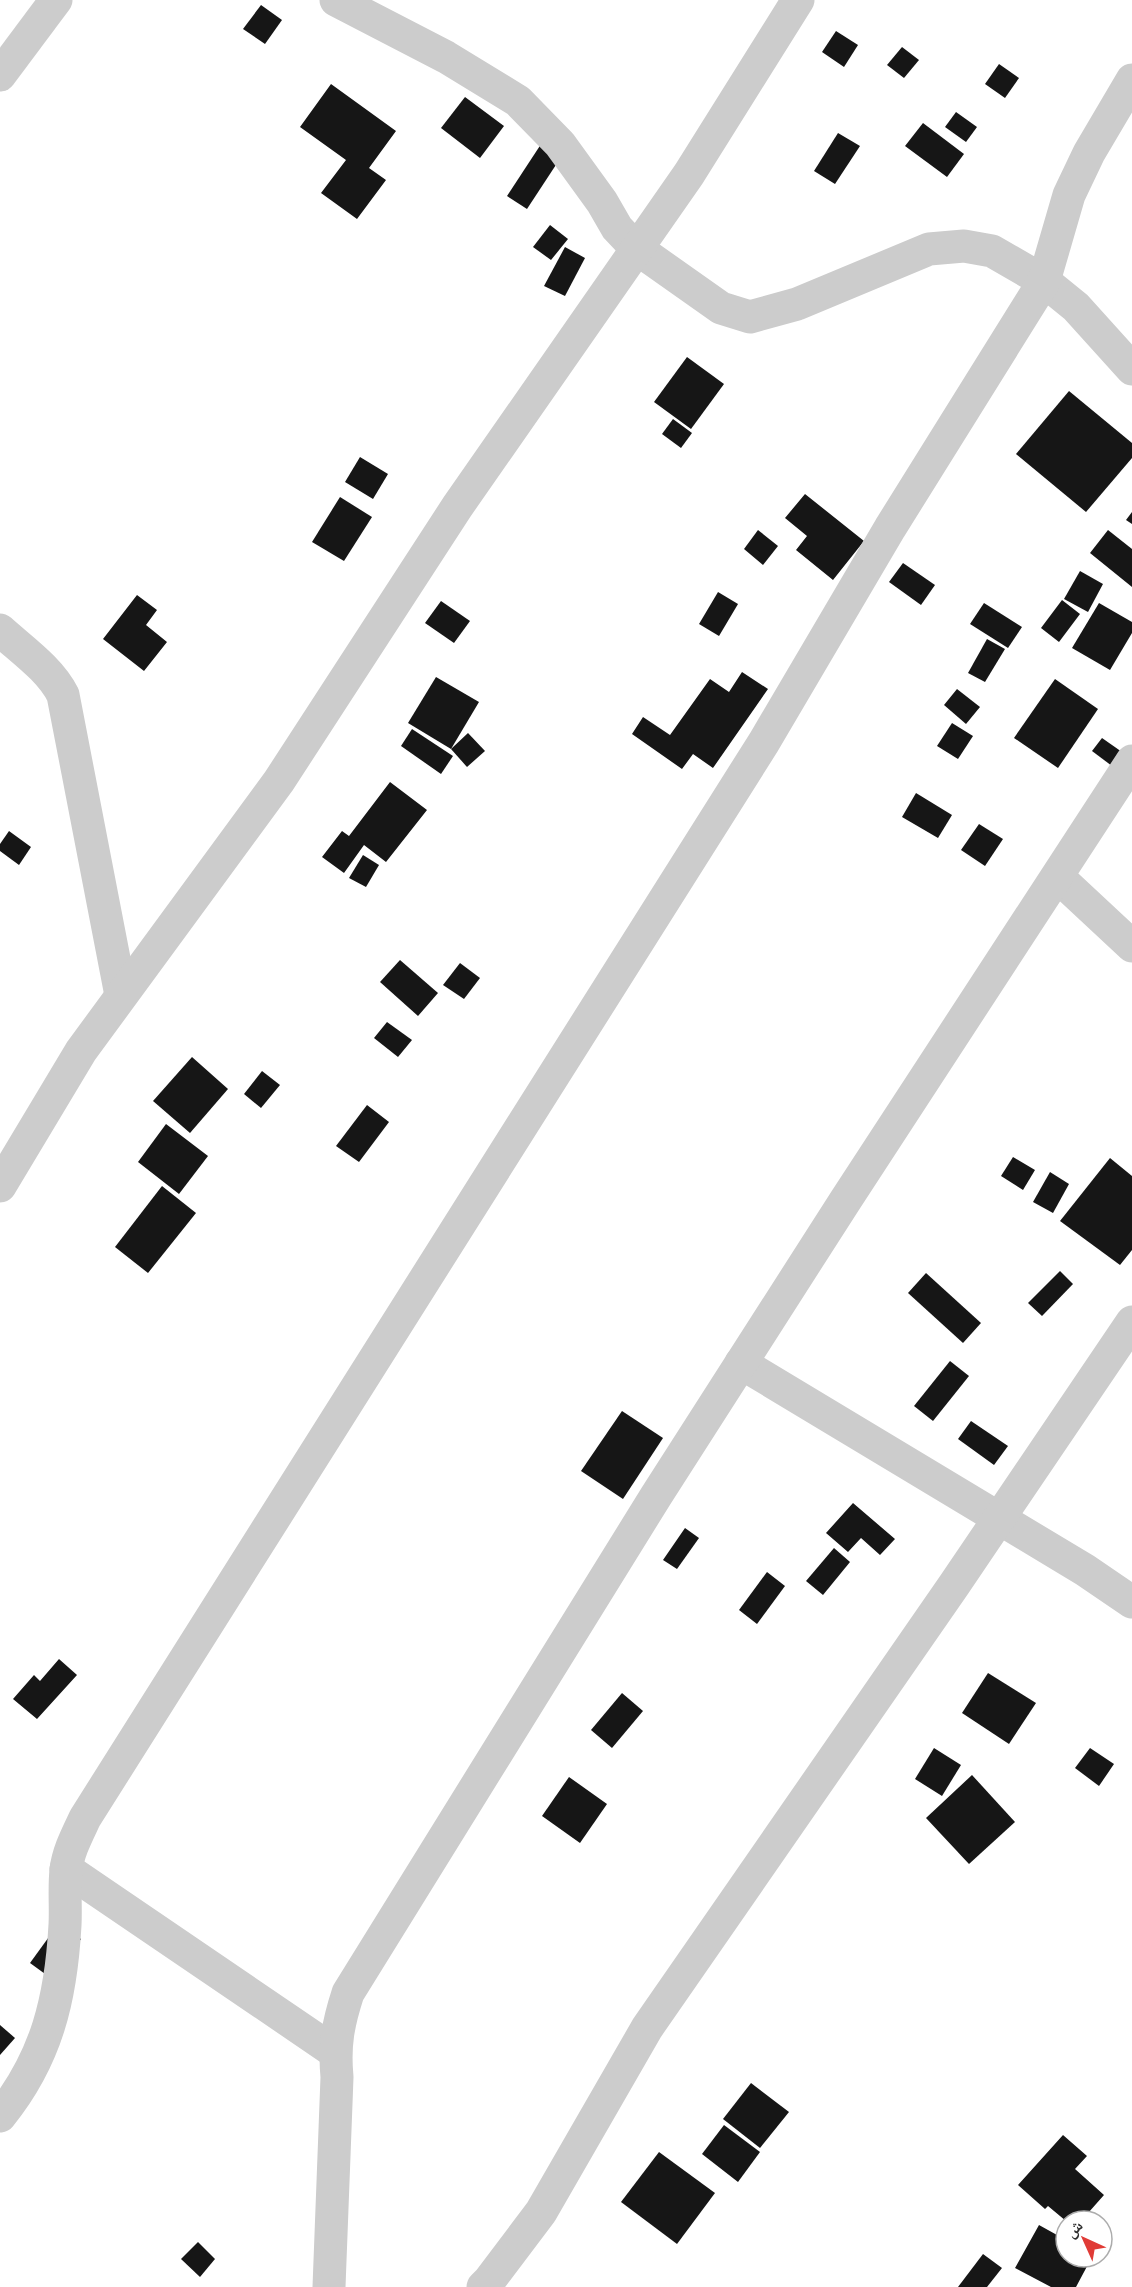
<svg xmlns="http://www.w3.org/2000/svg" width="1132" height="2287" font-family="'Exo 2','Noto Naskh Arabic',sans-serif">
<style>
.building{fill:#161616}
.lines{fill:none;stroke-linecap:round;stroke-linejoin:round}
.minor{stroke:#ccc;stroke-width:33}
</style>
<rect width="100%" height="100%" fill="#fff"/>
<!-- building -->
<g class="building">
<polygon points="261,5 282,20 265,44 243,29"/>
<polygon points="836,31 858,45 844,67 822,52"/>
<polygon points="902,47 919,60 904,78 887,65"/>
<polygon points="999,64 1019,78 1005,98 985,84"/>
<polygon points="331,84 396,131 369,168 386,180 357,219 321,193 346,160 300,127"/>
<polygon points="465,97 504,126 480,158 441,128"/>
<polygon points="956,112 977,127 966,142 945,127"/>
<polygon points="923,123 964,154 947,177 905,146"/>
<polygon points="838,133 860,146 835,184 814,171"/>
<polygon points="547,135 567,148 527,209 507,196"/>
<polygon points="550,225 568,239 551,260 533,247"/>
<polygon points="565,247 585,258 565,296 544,286"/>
<polygon points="687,357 724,384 691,429 654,402"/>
<polygon points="1069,391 1132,443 1132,458 1086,512 1016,454"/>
<polygon points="673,419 692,433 681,448 662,434"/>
<polygon points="360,457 388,474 373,499 345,482"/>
<polygon points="805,494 864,541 833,580 796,550 807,536 785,518"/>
<polygon points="340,497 372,517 344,561 312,542"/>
<polygon points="1132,512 1132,524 1126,520"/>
<polygon points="758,530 778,546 763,565 744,549"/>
<polygon points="1108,530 1132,549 1132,587 1090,553"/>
<polygon points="903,563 935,585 921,605 889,582"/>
<polygon points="1080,571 1103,584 1088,612 1064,599"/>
<polygon points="718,592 738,604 719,636 699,624"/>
<polygon points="137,595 157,610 146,625 167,642 144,671 103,639"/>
<polygon points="1062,600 1080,614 1059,642 1041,628"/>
<polygon points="441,601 470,621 454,643 425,623"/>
<polygon points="984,603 1022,627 1008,648 970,624"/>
<polygon points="1099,603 1132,622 1132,633 1110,670 1072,648"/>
<polygon points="987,639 1005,649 985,682 968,673"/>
<polygon points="742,672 768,689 713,768 693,754 682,769 632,734 643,717 670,735 710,679 729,692"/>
<polygon points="436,677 479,702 451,749 408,723"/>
<polygon points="1055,679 1098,709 1058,768 1014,738"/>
<polygon points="957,689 980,707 966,724 944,705"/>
<polygon points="952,723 973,736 958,759 937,746"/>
<polygon points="412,729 453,756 441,774 401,746"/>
<polygon points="468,733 485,751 467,767 451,749"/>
<polygon points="1102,738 1122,752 1112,766 1092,751"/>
<polygon points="390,782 427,810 386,862 364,845 344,873 322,857 342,831 349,836"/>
<polygon points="916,793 952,815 938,838 902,817"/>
<polygon points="979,824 1003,839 985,866 961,850"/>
<polygon points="9,831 31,847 19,865 0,851 0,844"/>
<polygon points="363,855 379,865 366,887 349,878"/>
<polygon points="400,960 438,993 418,1016 380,982"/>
<polygon points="460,963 480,978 464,999 443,985"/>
<polygon points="387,1022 412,1040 398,1057 374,1038"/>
<polygon points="192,1057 228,1089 190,1133 153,1101"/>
<polygon points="262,1071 280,1085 261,1108 244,1094"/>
<polygon points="367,1105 389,1122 359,1162 336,1146"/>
<polygon points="166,1124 208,1156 179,1194 138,1162"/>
<polygon points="1013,1157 1035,1170 1023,1190 1001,1176"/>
<polygon points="1110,1158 1132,1176 1132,1250 1120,1265 1060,1221"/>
<polygon points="1050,1172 1069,1184 1053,1213 1033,1202"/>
<polygon points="162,1186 196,1213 148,1273 115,1247"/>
<polygon points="1060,1271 1073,1284 1042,1316 1028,1303"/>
<polygon points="926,1273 981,1323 963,1343 908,1293"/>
<polygon points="950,1361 969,1376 933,1421 914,1406"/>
<polygon points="622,1411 663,1438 623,1499 581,1471"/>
<polygon points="971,1421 1008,1446 994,1465 958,1439"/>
<polygon points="853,1503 895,1539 880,1555 861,1538 848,1552 826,1533"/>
<polygon points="685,1528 699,1538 677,1569 663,1560"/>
<polygon points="834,1548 850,1562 823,1595 806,1581"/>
<polygon points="767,1572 785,1586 757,1624 739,1610"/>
<polygon points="59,1659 77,1675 37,1719 13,1699 34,1675 40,1681"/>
<polygon points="988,1673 1036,1703 1009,1744 962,1713"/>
<polygon points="622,1693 643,1711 612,1748 591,1730"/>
<polygon points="934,1748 961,1765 942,1796 915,1779"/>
<polygon points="1090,1748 1114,1764 1099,1786 1075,1768"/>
<polygon points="972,1775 1015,1822 969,1864 926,1818"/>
<polygon points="569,1777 607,1804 580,1843 542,1816"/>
<polygon points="59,1923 81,1939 52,1979 30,1963"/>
<polygon points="0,2025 15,2038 0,2055"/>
<polygon points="751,2083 789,2112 760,2148 723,2119"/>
<polygon points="724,2125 760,2152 738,2182 702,2154"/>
<polygon points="1063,2135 1087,2156 1075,2169 1104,2195 1081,2221 1066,2221 1048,2206 1045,2209 1018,2185"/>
<polygon points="659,2152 715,2193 677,2244 621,2202"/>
<polygon points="1039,2225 1066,2240 1066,2257 1092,2257 1076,2287 1051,2287 1015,2268"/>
<polygon points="198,2242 215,2259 200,2277 181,2259"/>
<polygon points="983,2254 1002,2268 987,2287 958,2287"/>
</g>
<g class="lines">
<!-- minor -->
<g class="minor">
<polyline points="336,0 446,57 518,101 560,144 602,202 617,228 636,248 721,308 750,317 797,304 929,249 964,246 992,251 1044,281 1076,307 1132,369"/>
<polyline points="0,75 56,0"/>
<path d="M0,630C22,650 50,669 63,695L121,995"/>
<polyline points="1058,877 1132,946"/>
<polyline points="0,1186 81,1051 279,781 457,507 689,174 798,0"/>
<polyline points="741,1363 1085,1570 1132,1602"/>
<polyline points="66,1869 335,2052"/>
<path d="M0,2116C47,2058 61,1998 65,1925C66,1907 64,1888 66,1870C68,1852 77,1835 85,1818L764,742L890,528L1044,281L1069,195L1089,153L1132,80"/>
<path d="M329,2287L337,2077C334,2045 338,2024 348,1993L656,1496L845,1201L1132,761"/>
<polyline points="483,2287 489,2281 541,2212 647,2028 954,1585 1132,1322"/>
</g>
</g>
<!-- north arrow -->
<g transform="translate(1084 2239) rotate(315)"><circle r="28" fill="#ffffff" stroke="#acacac" stroke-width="1.5"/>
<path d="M0-4.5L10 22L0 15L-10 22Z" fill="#e03b36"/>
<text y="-9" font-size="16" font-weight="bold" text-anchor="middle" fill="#2f2f2f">ش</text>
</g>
</svg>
